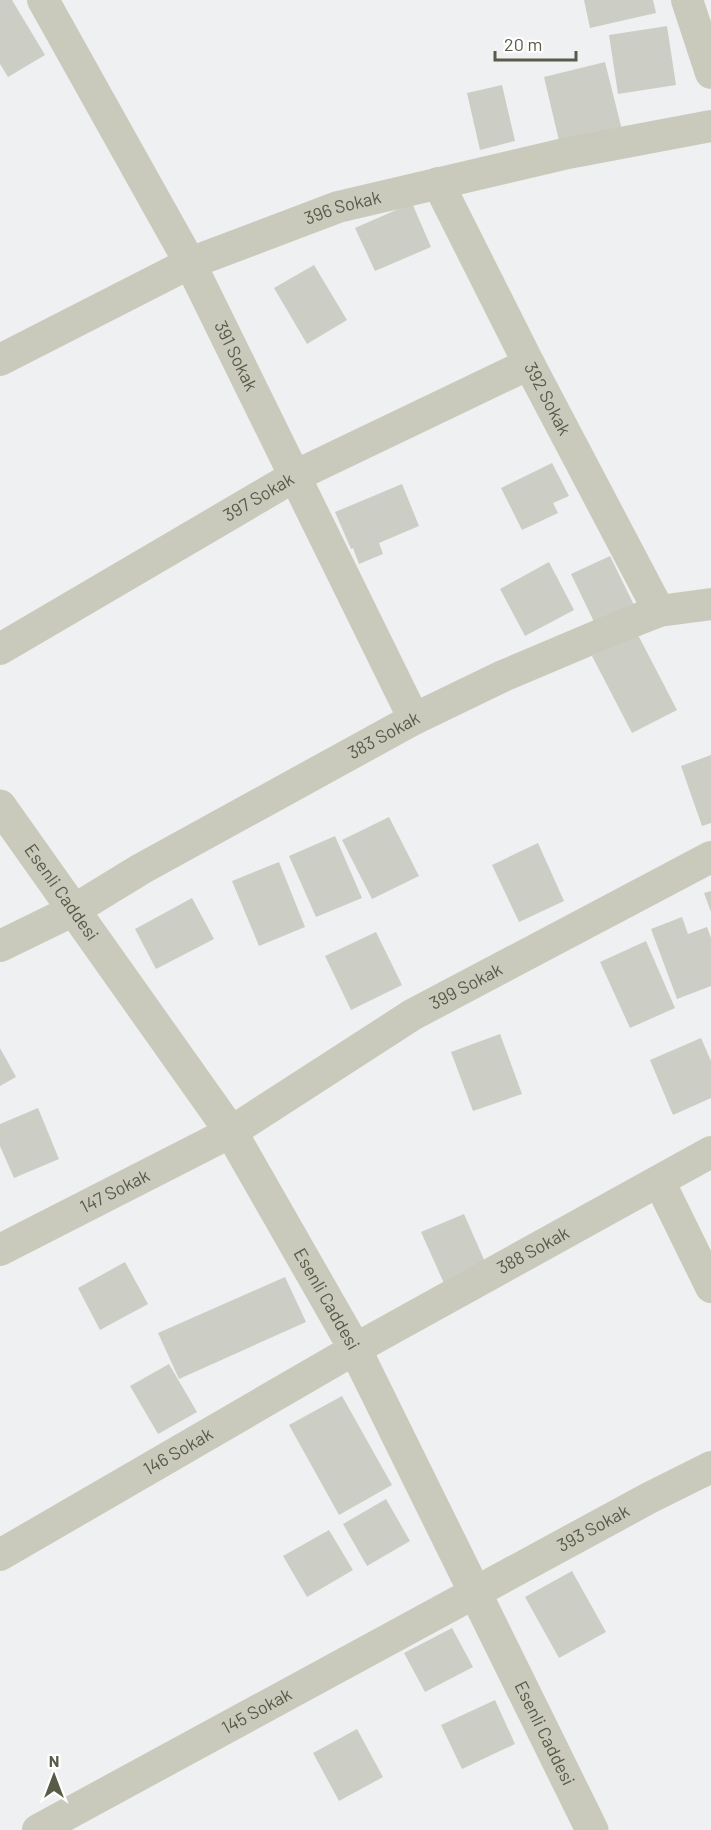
<svg xmlns="http://www.w3.org/2000/svg" width="711" height="1830" font-family="Barlow,sans-serif">
<style>
.building{fill:#cccec6}
.lines{fill:none;stroke-linecap:round;stroke-linejoin:round}
.minor{stroke:#cacabc;stroke-width:32}
.tertiary{stroke:#cacabc;stroke-width:33}
.labels{text-anchor:middle;stroke-width:5;stroke-linejoin:round;paint-order:stroke}
.street-label{font-size:18px;fill:#5a5a49;stroke:#fff}
</style>
<rect width="100%" height="100%" fill="#eff0f1"/>
<!-- building -->
<g class="building">
<polygon points="0,0 12,0 45,55 8,77 0,64"/>
<polygon points="584,0 653,0 656,13 590,28"/>
<polygon points="667,26 676,85 618,94 609,35"/>
<polygon points="605,62 622,130 560,145 544,77"/>
<polygon points="502,85 515,141 480,150 467,93"/>
<polygon points="412,203 431,247 375,271 355,228"/>
<polygon points="314,265 347,320 307,344 274,288"/>
<polygon points="552,463 569,496 553,503 558,513 522,530 501,488"/>
<polygon points="402,484 419,526 379,543 383,554 359,564 353,548 351,549 335,512"/>
<polygon points="610,556 635,607 596,626 571,574"/>
<polygon points="549,562 574,610 525,636 500,589"/>
<polygon points="637,633 677,710 632,733 592,656"/>
<polygon points="711,755 711,823 702,826 681,766"/>
<polygon points="389,817 419,876 372,899 342,840"/>
<polygon points="335,836 362,898 316,917 289,856"/>
<polygon points="538,843 564,901 519,922 492,865"/>
<polygon points="279,862 305,927 259,946 232,881"/>
<polygon points="711,891 711,912 704,893"/>
<polygon points="192,898 214,939 156,969 135,929"/>
<polygon points="682,917 688,934 707,927 711,938 711,986 677,999 651,929"/>
<polygon points="376,932 402,985 351,1010 325,956"/>
<polygon points="646,941 675,1008 630,1028 600,962"/>
<polygon points="500,1034 522,1094 473,1111 451,1052"/>
<polygon points="701,1038 711,1061 711,1098 673,1115 650,1060"/>
<polygon points="0,1048 16,1077 0,1086"/>
<polygon points="38,1108 59,1159 14,1178 0,1146 0,1124"/>
<polygon points="464,1214 489,1271 447,1290 421,1232"/>
<polygon points="125,1262 148,1304 100,1330 78,1288"/>
<polygon points="285,1277 306,1322 179,1379 158,1333"/>
<polygon points="169,1364 197,1412 158,1434 130,1386"/>
<polygon points="342,1396 392,1485 339,1515 289,1425"/>
<polygon points="386,1499 410,1541 367,1566 343,1524"/>
<polygon points="329,1530 353,1570 307,1597 283,1556"/>
<polygon points="572,1571 606,1632 559,1658 525,1597"/>
<polygon points="452,1628 473,1667 425,1692 404,1653"/>
<polygon points="495,1700 515,1744 462,1769 441,1725"/>
<polygon points="357,1729 383,1777 339,1801 313,1753"/>
</g>
<g class="lines">
<!-- minor -->
<g class="minor">
<path id="s1" d="M43,0L190,263L414,719"/>
<polyline points="687,0 711,73"/>
<path id="s2" d="M438,183L529,364L659,611"/>
<path id="s3" d="M0,360L190,263L338,207L568,153L711,126"/>
<path id="s4" d="M0,649L295,476L529,364"/>
<path id="s5" d="M0,946L74,910L141,869L414,719L503,676L626,624L659,611L711,604"/>
<polyline points="659,1181 711,1287"/>
<path id="s6" d="M0,1250L231,1132L412,1015L711,857"/>
<path id="s7" d="M0,1555L355,1349L711,1152"/>
<path id="s8" d="M38,1830L649,1498L711,1467"/>
</g>
<!-- tertiary -->
<path class="tertiary" id="s9" d="M0,806L231,1132L355,1349L592,1830"/>
</g>
<g class="labels">
<!-- street labels -->
<g class="street-label">
<text dy="6" stroke="none"><textPath href="#s3" startOffset="376">396 Sokak</textPath></text>
<text dy="6" stroke="none"><textPath href="#s1" startOffset="405">391 Sokak</textPath></text>
<text dy="6" stroke="none"><textPath href="#s2" startOffset="242">392 Sokak</textPath></text>
<text dy="6" stroke="none"><textPath href="#s4" startOffset="300">397 Sokak</textPath></text>
<text dy="6" stroke="none"><textPath href="#s5" startOffset="438">383 Sokak</textPath></text>
<text dy="6" stroke="none"><textPath href="#s9" startOffset="106">Esenli Caddesi</textPath></text>
<text dy="6" stroke="none"><textPath href="#s6" startOffset="536">399 Sokak</textPath></text>
<text dy="6" stroke="none"><textPath href="#s6" startOffset="129">147 Sokak</textPath></text>
<text dy="6" stroke="none"><textPath href="#s7" startOffset="614">388 Sokak</textPath></text>
<text dy="6" stroke="none"><textPath href="#s9" startOffset="592">Esenli Caddesi</textPath></text>
<text dy="6" stroke="none"><textPath href="#s7" startOffset="206">146 Sokak</textPath></text>
<text dy="6" stroke="none"><textPath href="#s8" startOffset="632">393 Sokak</textPath></text>
<text dy="6" stroke="none"><textPath href="#s8" startOffset="249">145 Sokak</textPath></text>
<text dy="6" stroke="none"><textPath href="#s9" startOffset="1078">Esenli Caddesi</textPath></text>
</g>
</g>
<!-- north arrow -->
<g transform="translate(54 1776)" stroke="#ffffff" stroke-width="4.5" paint-order="stroke">
<path d="M0-4.5L10 22L0 15L-10 22Z" fill="#5a5a49"/>
<text y="-9" font-size="16" font-weight="bold" text-anchor="middle" fill="#5a5a49">N</text>
</g>
<!-- scale -->
<path d="M495 51v9h81v-9" fill="none" stroke="#5a5a49" stroke-width="3"/>
<text x="504" y="51" font-size="18" fill="#5a5a49" stroke="#ffffff" stroke-width="4.5" paint-order="stroke">20 m</text>
</svg>
